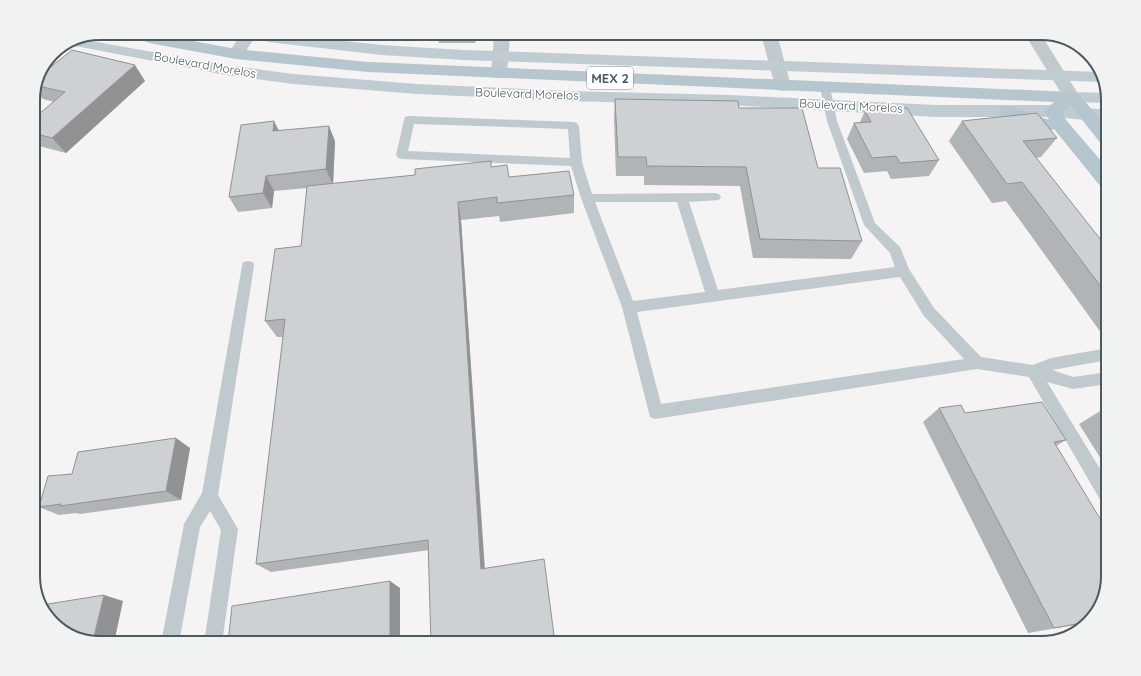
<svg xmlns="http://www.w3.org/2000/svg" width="1141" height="676" font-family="Quicksand,sans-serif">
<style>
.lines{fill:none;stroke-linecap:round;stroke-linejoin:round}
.lane{fill:#c0c9cd;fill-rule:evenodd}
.street{fill:#c0c9cd;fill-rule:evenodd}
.secondary{fill:#c1ccd2;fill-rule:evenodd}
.primary{fill:#b6c6ce;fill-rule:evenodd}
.wall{fill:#b0b4b6}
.shaded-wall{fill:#909294}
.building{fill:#cdd1d4;stroke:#909294}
.labels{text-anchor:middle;stroke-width:3.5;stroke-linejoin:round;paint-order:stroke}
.far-street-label{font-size:12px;fill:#4c595e;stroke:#fff}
.shield{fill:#fff;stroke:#828b8e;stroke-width:1}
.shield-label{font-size:13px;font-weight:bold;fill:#4c595e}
.rim{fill:none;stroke:#4c595e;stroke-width:2}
</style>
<rect width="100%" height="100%" fill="#f5f3f3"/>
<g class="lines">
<!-- lane -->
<g class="lane">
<path d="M825,84L830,87L837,121L875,223L900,247L909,269L934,308L981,357L1033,365L1051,358L1108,348V360L1052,370L1073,377L1108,372V384L1073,389L1047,382L1108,482V505L1102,503L1029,377L977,369L655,419L650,417L622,307L581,198L571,166L402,159L398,158L396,155L404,120L405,117L409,116L573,122L577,123L579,126L582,162L592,194L715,193L719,194L721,197L719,200L689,202L718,290L895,267L890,253L864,225L827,121L820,87ZM414,124L568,129L570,158L408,151ZM595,202H677L705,292L633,301ZM900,277L924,316L964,359L661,404L637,312Z"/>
<polygon points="248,261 253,262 254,266 218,495 238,529 222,643 204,643 221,530 210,511 200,527 179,643 161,643 184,524 202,493 242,266 243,262"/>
</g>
<!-- street -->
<g class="street">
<polygon points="1024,33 1040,33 1080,97 1078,101 1072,102 1066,101"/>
<polygon points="761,34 777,34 791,86 789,90 783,91 777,90 775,86"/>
<polygon points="494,36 510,36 507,73 505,77 499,78 493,77 491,73"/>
<polygon points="239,37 255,37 242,57 236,59 230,57 228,54"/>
</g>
<!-- secondary -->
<g class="secondary">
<polygon points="260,37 307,37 382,45 463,50 1100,72 1103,82 463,60 382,55 268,42 263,40"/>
<polygon points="74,38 226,65 293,74 417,84 567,91 730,95 936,105 1053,105 1108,110 1108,122 1053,117 936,117 730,105 567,101 417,94 293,84 226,75 65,44"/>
<polygon points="1072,92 1107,93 1108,103 1072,102 1066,101 1064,97 1066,93"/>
</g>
<!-- primary -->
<g class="primary">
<polygon points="172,37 236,49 368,62 1072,92 1078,93 1108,129 1108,147 1102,145 1071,106 1062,113 1066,120 1108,169 1108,189 1101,187 1054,129 1047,132 1041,130 1001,115 998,111 1001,107 1007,105 1049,120 1044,111 1054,102 368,72 236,59 149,43 144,41 141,38"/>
<path d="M74,38H90C85,45 80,48 72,46L69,43Z"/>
</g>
</g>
<!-- wall -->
<g class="wall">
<polygon points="389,36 476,36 475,43 439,43 438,37 389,37"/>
<polygon points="43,73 145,81 66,153 35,145 33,143 33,119 54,102 43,99 35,90"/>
<polygon points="615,99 739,108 818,168 862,241 851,259 753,258 740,186 644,185 644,176 616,176 614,119"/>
<polygon points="865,111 939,160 929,176 891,179 887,171 864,173 847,139 854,123 860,122"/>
<polygon points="962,121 1057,138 1041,157 1036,158 1108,249 1108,341 1107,341 1006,201 992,203 949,141"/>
<polygon points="279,131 335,141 333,184 491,167 509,177 574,195 574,213 500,222 499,216 461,220 485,568 555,643 429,550 271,572 256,564 283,337 277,337 265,321 301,246 307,188 274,191 272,208 238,212 229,197"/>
<polygon points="939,408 965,413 1066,440 1056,446 1099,610 1086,623 1028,633 923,422"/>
<polygon points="1108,408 1108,470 1079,424 1102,410 1105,410"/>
<polygon points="190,448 181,500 80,514 76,513 59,515 39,507 72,474"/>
</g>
<!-- shaded-wall -->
<g class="shaded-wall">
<polygon points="474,36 476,36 475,43"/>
<polygon points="135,65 145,81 66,153 52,138"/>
<polygon points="274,121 282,137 273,131"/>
<polygon points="329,126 335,141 333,185 326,169"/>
<polygon points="266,176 274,191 272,208 263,193"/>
<polygon points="458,202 461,220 485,577 481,569"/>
<polygon points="176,438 190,448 181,500 166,491"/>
<polygon points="390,581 400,588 400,643 390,643"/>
<polygon points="104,595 123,601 114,643 100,643 93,641"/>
</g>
<!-- building -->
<g class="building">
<polygon points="72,50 135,65 52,138 33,133 33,119 65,92 38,86 43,73"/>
<polygon points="615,99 738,101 739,108 802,108 818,168 840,168 862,241 760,239 746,167 647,166 646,157 618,157"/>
<polygon points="907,108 939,160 900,163 896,156 872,158 854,123 871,122 865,111"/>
<polygon points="1037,113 1057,138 1023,141 1108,249 1108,296 1022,182 1007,184 962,121"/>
<polygon points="274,121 273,131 329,126 326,169 266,176 263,193 229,197 241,125"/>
<polygon points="491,161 491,167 507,165 509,177 569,171 574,195 497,203 497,197 458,202 481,569 544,559 555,643 431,643 428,540 256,564 285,319 265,321 275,249 301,246 307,186 415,175 415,169"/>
<polygon points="1042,402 1066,440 1054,442 1108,532 1108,577 1099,610 1087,622 1054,628 939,408 961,405 965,413"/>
<polygon points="1108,409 1108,419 1102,410"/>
<polygon points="176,438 166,491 60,506 61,504 39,507 48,476 72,474 78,452"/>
<polygon points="390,581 390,643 228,643 232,606"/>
<polygon points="104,595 93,641 66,634 45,614 48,604"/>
</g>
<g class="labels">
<!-- far-street labels -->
<g class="far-street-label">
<text transform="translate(205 65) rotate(10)" y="4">Boulevard Morelos</text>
<text transform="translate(527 94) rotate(2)" y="4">Boulevard Morelos</text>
<text transform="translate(851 106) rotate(3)" y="4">Boulevard Morelos</text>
</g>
<!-- shield labels -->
<rect class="shield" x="587" y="67" width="46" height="22" rx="3"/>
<g class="shield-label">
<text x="610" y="83">MEX 2</text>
</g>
</g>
<!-- crop -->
<path d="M0 0H1141V676H0ZM100 40H1041A60 60 0 0 1 1101 100V576A60 60 0 0 1 1041 636H100A60 60 0 0 1 40 576V100A60 60 0 0 1 100 40Z" fill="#f1f2f2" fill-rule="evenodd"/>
<path class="rim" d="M100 40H1041A60 60 0 0 1 1101 100V576A60 60 0 0 1 1041 636H100A60 60 0 0 1 40 576V100A60 60 0 0 1 100 40Z"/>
</svg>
